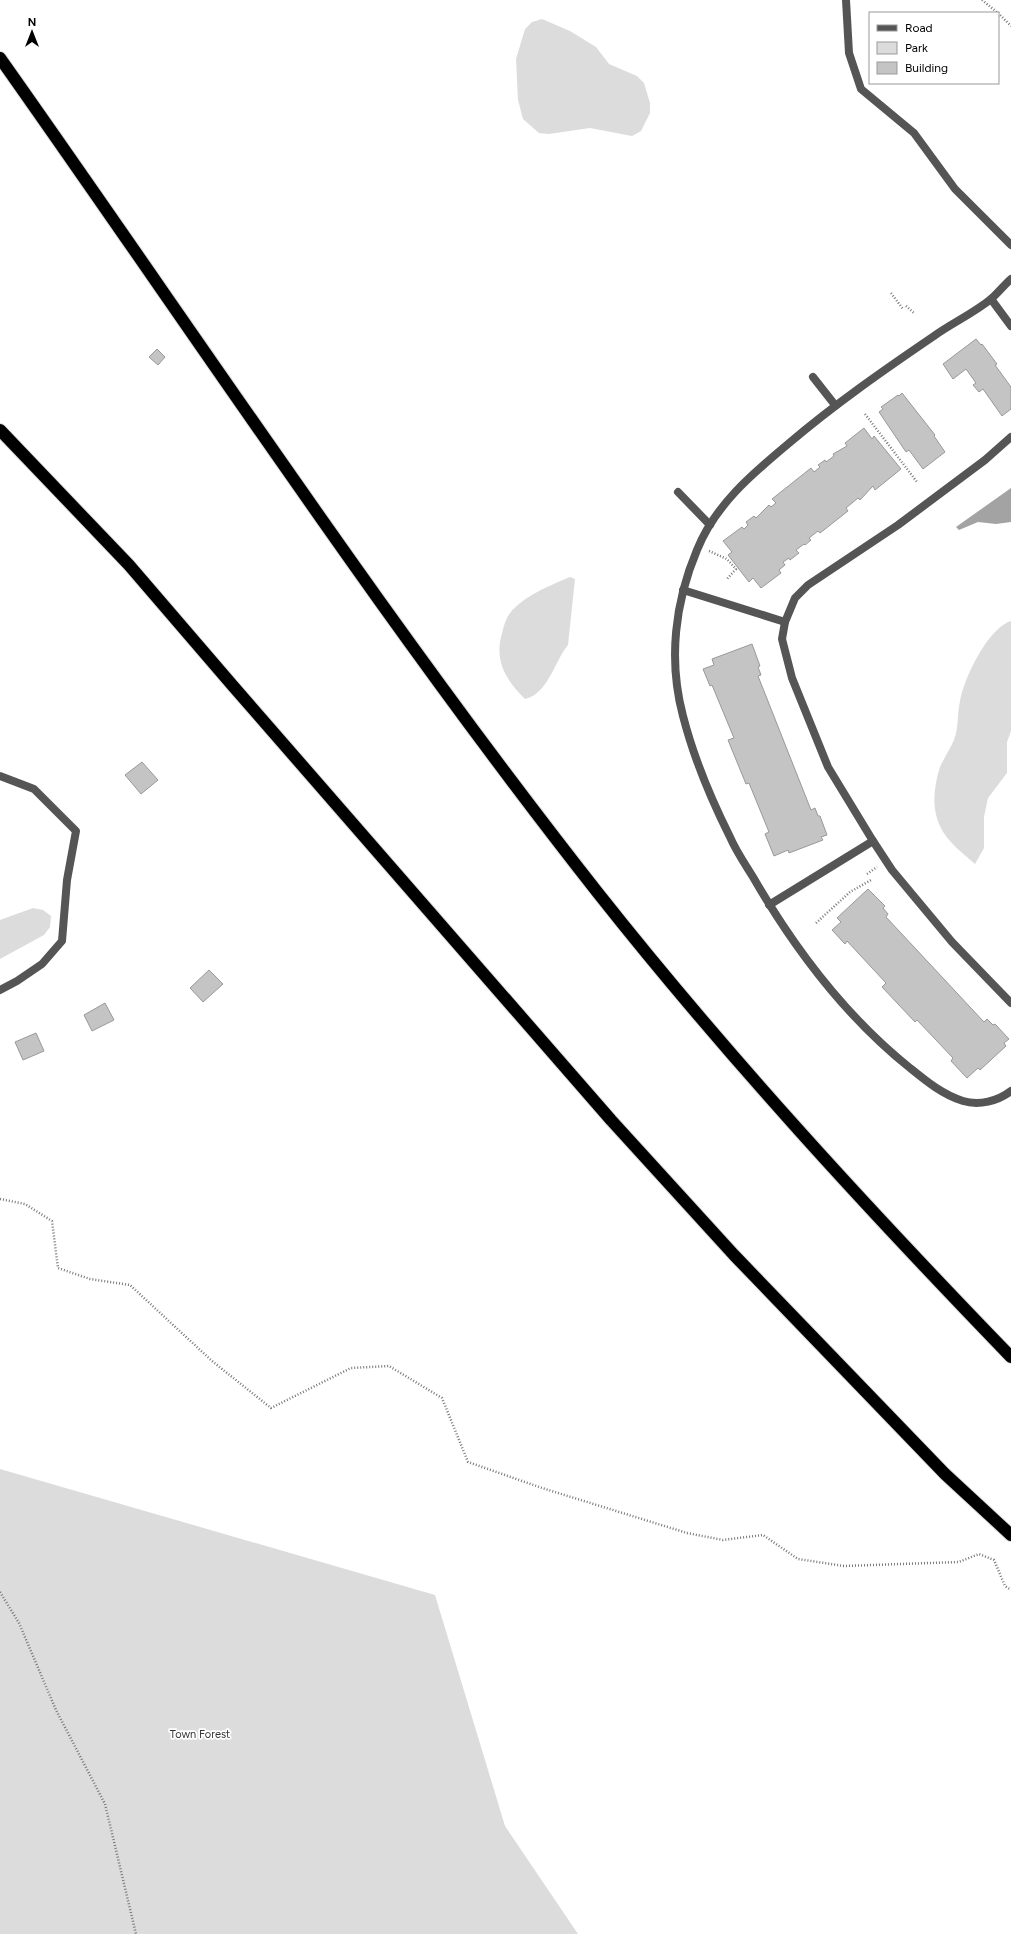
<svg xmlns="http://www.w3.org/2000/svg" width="1011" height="1934" font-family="Figtree,sans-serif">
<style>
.green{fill:#dcdcdc}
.water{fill:#a3a3a3}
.building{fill:#c4c4c4;stroke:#999}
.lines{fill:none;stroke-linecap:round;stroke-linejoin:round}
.motorway-casing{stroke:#dbdbdb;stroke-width:14}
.path{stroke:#777;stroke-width:2.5;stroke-dasharray:1 2;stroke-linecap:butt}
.service{stroke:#555;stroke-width:8}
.minor{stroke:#555;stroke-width:8}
.motorway{stroke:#000;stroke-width:12}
.labels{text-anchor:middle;stroke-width:3.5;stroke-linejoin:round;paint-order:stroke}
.park-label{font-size:11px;fill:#333;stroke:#fff}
</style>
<rect width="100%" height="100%" fill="#fff"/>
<!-- green -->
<g class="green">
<polygon points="542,19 570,31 596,47 609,64 637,76 644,83 650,103 650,113 641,131 632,136 590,128 549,134 539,133 523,119 518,100 516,59 525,29 532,22"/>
<path d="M570,577L575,579L568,645C554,662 548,694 525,699C507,681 495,663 501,637C503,630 504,623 508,616C519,598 551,585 570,577Z"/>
<path d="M1011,621V731L1007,742V773L988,798L984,817V848L975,864C956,847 939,836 935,809C933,797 936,779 940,767C944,758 950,749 954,740C959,727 957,714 960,701C964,678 988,628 1011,621Z"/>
<polygon points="33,908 43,910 51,916 50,927 44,935 0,959 0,920"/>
<polygon points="0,1469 435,1595 505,1826 578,1934 0,1934"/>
</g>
<!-- water -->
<polygon class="water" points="1011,488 1011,522 996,524 978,522 959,530 956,527"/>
<!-- building -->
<g class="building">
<polygon points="976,339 981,345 982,344 997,364 995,365 1011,387 1011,409 1002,416 983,389 979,392 973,385 976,383 966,369 953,379 943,364"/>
<polygon points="157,349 165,357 158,365 149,357"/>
<polygon points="902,393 935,435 934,436 945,452 923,469 909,450 906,452 879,412 883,409 881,407 898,395 899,396"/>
<polygon points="864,428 872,439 874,436 901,469 875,490 873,486 860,500 858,498 846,508 848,511 820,533 818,531 809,538 811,540 805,545 804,544 796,550 799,553 790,560 789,558 783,562 785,565 779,570 781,573 761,588 753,578 749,582 728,555 732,552 723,541 742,527 744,529 748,525 746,522 754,516 756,518 769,505 771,507 776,503 772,499 811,468 814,472 820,467 818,465 825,460 826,462 834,456 833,454 847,446 845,443"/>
<polygon points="752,644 760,666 758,667 761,675 758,676 811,810 815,808 818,816 820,816 827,835 821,837 823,840 789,853 788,850 774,856 765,834 769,832 749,783 746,784 728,740 734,738 712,685 710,686 703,669 714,665 712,659"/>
<polygon points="142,762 158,780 141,794 125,775"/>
<polygon points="868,889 885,906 883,908 888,914 886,917 984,1022 987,1019 993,1025 995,1024 1009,1039 1004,1043 1006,1046 980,1070 978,1068 967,1078 951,1061 953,1058 917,1020 915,1022 882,987 886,983 847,941 845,944 832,930 841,922 837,918"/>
<polygon points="209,970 223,984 203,1002 190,988"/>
<polygon points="105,1003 114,1020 92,1031 84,1015"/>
<polygon points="36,1033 44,1051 23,1060 15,1042"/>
</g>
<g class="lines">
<defs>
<g id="motorway">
<path d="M0,58C198,338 386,624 598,893C727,1056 867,1208 1011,1357"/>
<polyline points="0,430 129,565 233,686 611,1120 734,1255 945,1474 1011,1535"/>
</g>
</defs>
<!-- motorway casing -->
<use href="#motorway" class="motorway-casing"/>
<!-- path -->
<g class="path">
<polyline points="982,0 998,13"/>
<polyline points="998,13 1011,26"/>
<polyline points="891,293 903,309"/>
<polyline points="906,306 915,314"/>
<polyline points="865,414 917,482"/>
<polyline points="709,551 727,559 736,569 726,580"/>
<polyline points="867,874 877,867"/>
<polyline points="816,923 850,892 871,880"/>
<polyline points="0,1199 25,1204 52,1221 58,1268 90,1279 130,1285 212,1361 271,1408 351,1368 389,1366 442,1398 468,1462 542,1488 687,1533 723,1540 763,1535 798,1559 844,1566 959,1562 979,1554 994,1560 1005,1586 1011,1590"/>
<polyline points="0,1592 19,1623 56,1710 105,1804 136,1934"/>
</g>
<!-- service -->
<g class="service">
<polyline points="846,0 849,53 861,89 914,133 955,189 1011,245"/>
<path d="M1011,279C1004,285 998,293 991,299C974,313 952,323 934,336C884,370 835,404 788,444C752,474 715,505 697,550C675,602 668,660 683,716C693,755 712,801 730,837C736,851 745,864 753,877C794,948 845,1016 910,1068C926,1081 943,1095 963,1101C979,1106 998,1101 1011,1091"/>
<polyline points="991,299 1011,326"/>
<polyline points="813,377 835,405"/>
<polyline points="1011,437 985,460 898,525 808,585 795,598 785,622 782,639 792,678 828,767 873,841 892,870 952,942 1011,1003"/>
<polyline points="678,492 710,525"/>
<polyline points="683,590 785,622"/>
<polyline points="769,905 873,841"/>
</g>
<!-- minor -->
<polyline class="minor" points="0,776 34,789 76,831 67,880 62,941 42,964 17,981 0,990"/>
<!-- motorway -->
<use href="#motorway" class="motorway"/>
</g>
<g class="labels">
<!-- park labels -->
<g class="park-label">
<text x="200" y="1738">Town Forest</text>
</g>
</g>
<!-- legend -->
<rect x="869" y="12" width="130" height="72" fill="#ffffff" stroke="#999999"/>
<rect x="877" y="25" width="20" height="6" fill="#555555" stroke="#999999"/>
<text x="905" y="32" font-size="12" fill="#000000">Road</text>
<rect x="877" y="42" width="20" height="12" fill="#dcdcdc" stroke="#999999"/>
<text x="905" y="52" font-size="12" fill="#000000">Park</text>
<rect x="877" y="62" width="20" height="12" fill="#c4c4c4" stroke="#999999"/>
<text x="905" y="72" font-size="12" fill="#000000">Building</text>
<!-- north arrow -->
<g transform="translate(32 32)" stroke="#ffffff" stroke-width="3" paint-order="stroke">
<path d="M0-3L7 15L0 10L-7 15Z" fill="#000000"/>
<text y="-6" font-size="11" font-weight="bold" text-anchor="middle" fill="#000000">N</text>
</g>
</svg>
